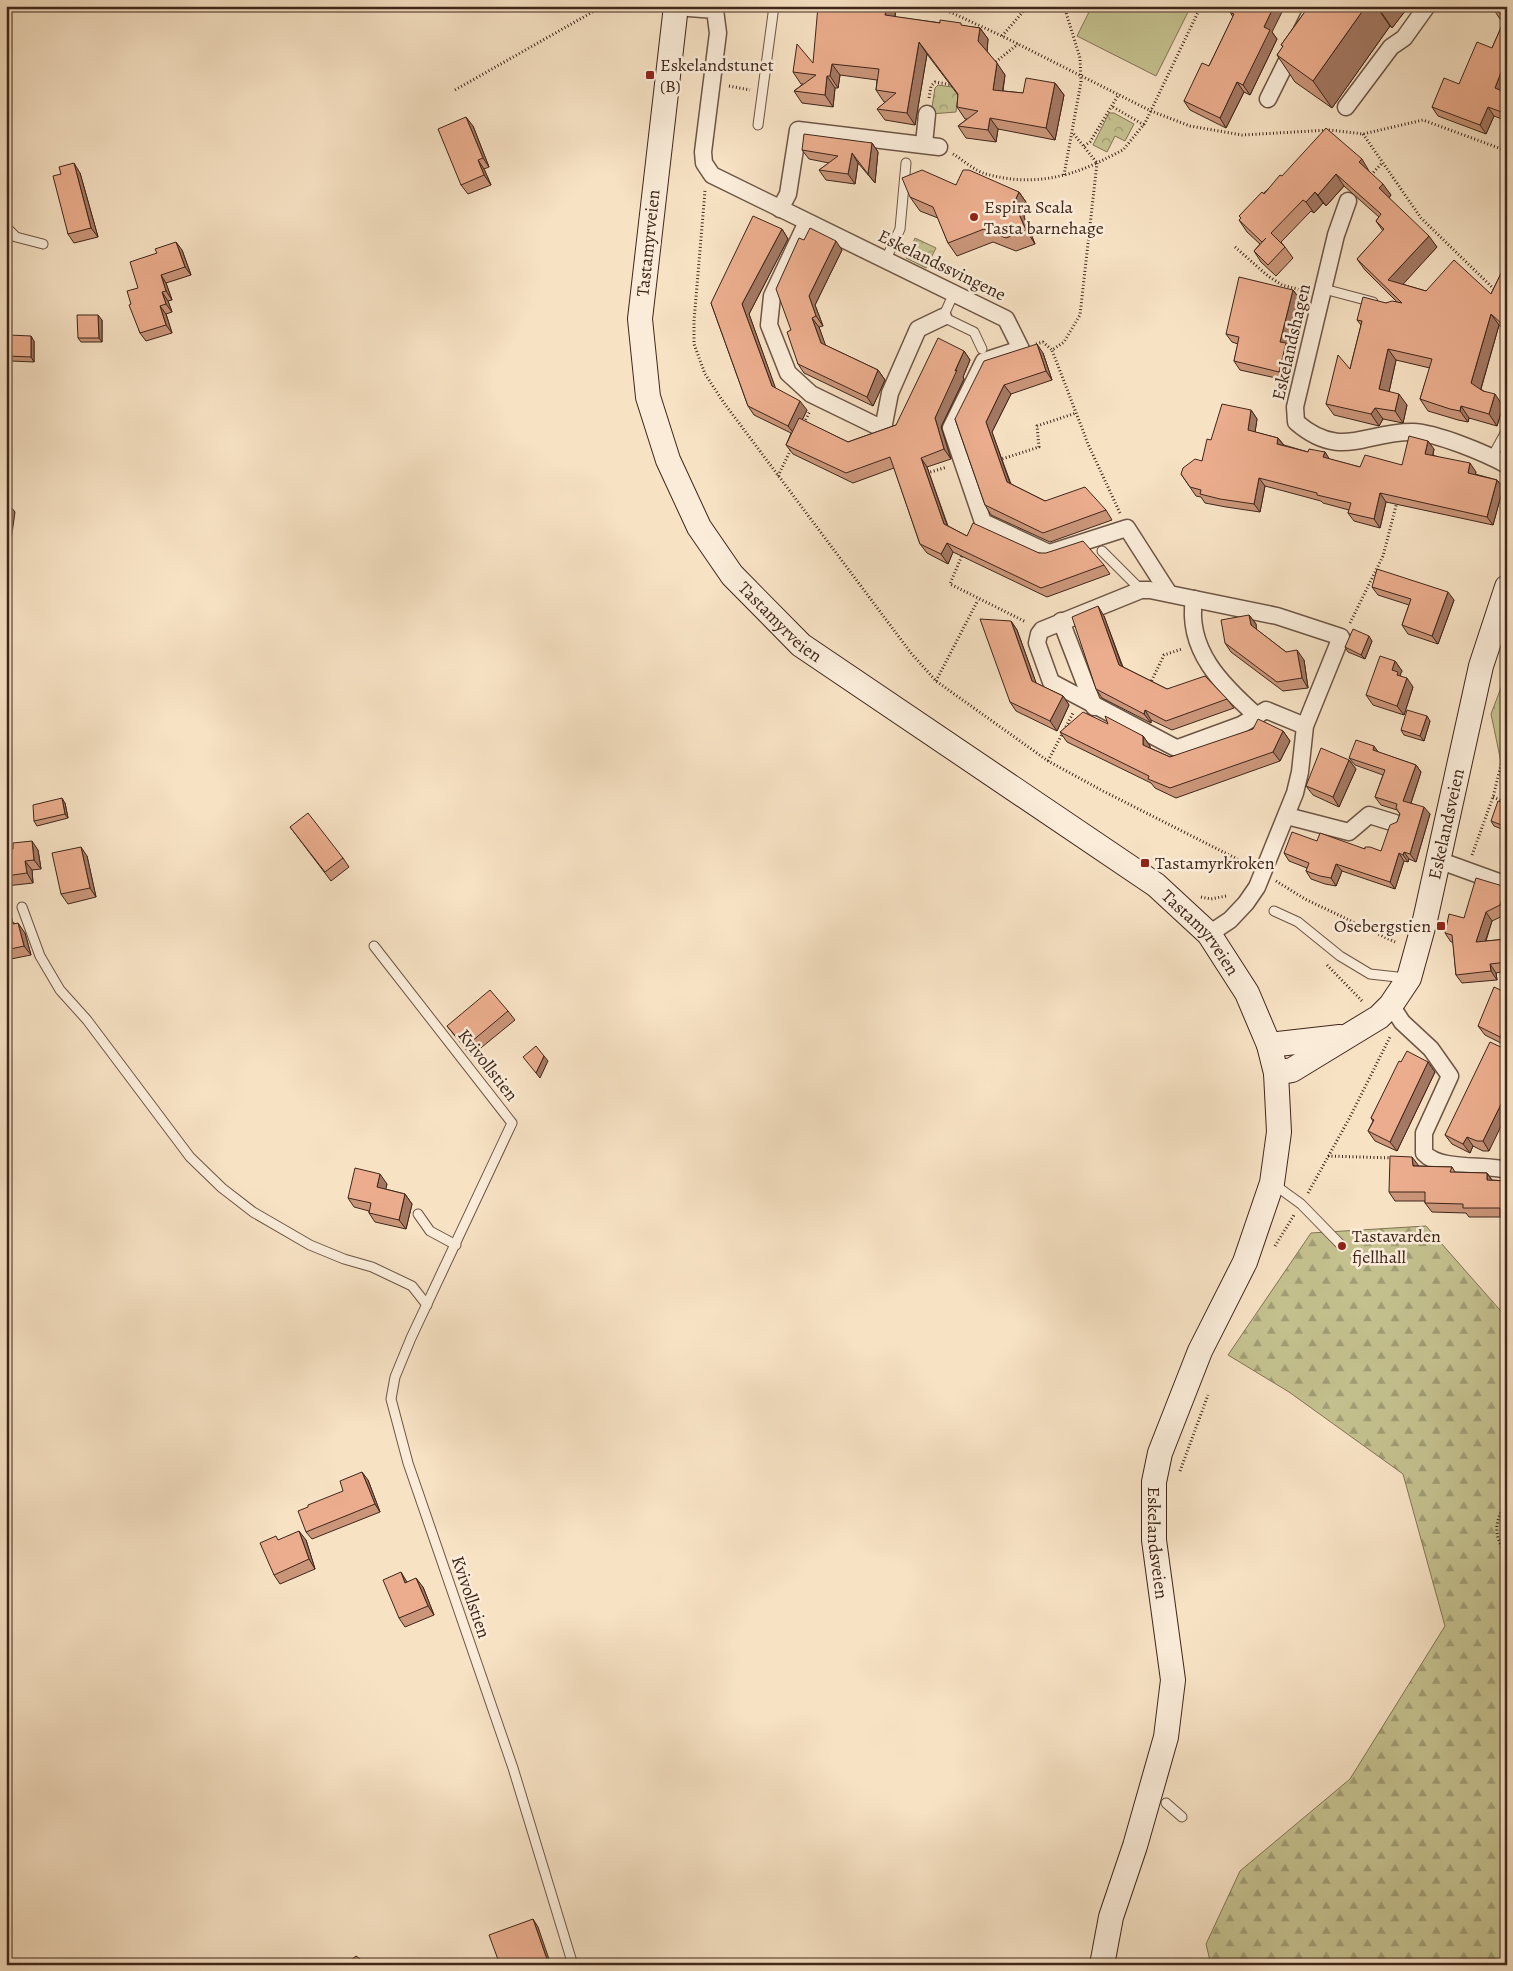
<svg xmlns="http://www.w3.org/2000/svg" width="1513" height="1971" font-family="Alegreya,serif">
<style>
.grass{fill:#c4c18f;stroke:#827455}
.forest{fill:url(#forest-firs);stroke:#827455}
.park{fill:url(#park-crowns);stroke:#827455}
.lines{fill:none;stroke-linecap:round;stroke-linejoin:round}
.lane-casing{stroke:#6d5545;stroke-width:11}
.street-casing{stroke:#6d5545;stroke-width:19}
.secondary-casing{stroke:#3f261b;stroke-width:26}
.path{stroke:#3f261b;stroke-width:3;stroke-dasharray:1 2.5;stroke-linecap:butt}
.lane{stroke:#faecd9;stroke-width:9}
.street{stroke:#faecd9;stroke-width:16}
.secondary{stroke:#faecd9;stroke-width:24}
.wall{fill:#ca9579;stroke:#3f261b}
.shaded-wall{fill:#a47963;stroke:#3f261b}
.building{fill:#ebad8d;stroke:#3f261b}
.poi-dot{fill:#8f2418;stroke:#faecd9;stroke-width:2}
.labels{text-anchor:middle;stroke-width:5;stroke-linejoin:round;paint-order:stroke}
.poi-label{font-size:18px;fill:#3f261b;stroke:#faecd9;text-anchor:start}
.street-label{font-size:18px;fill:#3f261b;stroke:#faecd9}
</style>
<defs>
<pattern id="forest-firs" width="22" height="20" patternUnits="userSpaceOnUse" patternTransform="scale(1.25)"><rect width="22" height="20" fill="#c4c18f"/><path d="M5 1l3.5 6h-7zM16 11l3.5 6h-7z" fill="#a19d74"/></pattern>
<pattern id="park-crowns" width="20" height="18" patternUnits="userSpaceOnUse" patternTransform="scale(1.25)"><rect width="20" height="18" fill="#c4c18f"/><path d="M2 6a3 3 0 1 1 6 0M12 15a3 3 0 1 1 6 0" fill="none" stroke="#a19d74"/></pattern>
</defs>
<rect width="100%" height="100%" fill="#f7e2c4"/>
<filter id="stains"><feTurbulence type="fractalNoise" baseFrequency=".004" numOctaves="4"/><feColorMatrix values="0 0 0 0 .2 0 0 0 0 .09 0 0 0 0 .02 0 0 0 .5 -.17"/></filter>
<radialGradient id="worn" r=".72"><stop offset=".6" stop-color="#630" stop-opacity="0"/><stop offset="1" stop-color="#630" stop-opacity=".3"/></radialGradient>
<!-- grass -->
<polygon class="grass" points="1092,6 1191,6 1156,76 1077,36"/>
<!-- forest -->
<g class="forest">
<polygon points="1507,672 1507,791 1491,714"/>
<polygon points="1426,1226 1507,1318 1507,1965 1211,1965 1206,1944 1240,1871 1350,1779 1445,1626 1403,1474 1289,1392 1228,1355 1311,1233"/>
</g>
<!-- park -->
<g class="park">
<polygon points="938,85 959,88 956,112 931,114 935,88"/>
<polygon points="1109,113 1114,113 1134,124 1125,141 1115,136 1107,152 1093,145"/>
<polygon points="915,238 936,248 926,268 906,258"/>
</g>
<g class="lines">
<defs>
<g id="lane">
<polyline points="758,125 774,6"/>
<polyline points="6,227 16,237 43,244"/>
<polyline points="886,259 900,229 906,163"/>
<polyline points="1324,289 1373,302"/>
<polyline points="954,293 943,317 974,332 982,349"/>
<polyline points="1492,457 1507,430"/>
<polyline points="1102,551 1141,590"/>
<polyline points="22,907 40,956 60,990 87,1020 190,1157 222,1188 253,1212 310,1245 344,1259 372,1267 412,1286 427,1305"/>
<polyline points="1274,911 1298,922 1340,956 1370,974 1406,978"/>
<polyline points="374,946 512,1123 411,1338 395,1377 391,1399 408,1463 513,1768 573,1965"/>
<polyline points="1272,1183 1301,1204 1342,1246"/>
<polyline points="418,1214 430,1231 456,1245"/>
<polyline points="1166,1803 1182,1817"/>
</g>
<g id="street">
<polyline points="676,7 715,10 718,33 703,152 704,163 712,175 1006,319 1021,349 984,361 951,428 983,522 1049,553 1127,528 1168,592"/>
<polyline points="1268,99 1314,6"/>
<polyline points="1346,107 1391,47 1404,38 1427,6"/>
<polyline points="924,144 927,114"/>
<path d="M1348,201L1336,235L1295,407L1296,422C1341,461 1366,431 1413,432C1437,433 1485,453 1507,465"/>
<polyline points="780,209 788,194 798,130 939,147"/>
<polyline points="807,222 772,296 769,325 788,373 811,394 883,429 890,393 918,329 943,317"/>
<path d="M1194,599C1186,650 1222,685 1257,716"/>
<polyline points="1061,621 1094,707"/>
<polyline points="1287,816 1349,832 1369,815 1395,823"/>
<polyline points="1438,860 1507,885"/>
<polyline points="1209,934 1230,920 1246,903 1257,887 1295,793 1300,772 1305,726 1341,637 1277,616 1150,590 1141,590 1042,630 1039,634 1037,643 1051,682 1174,747 1178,748 1241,725 1266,710 1305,726"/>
<path d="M1391,1005L1402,1022L1431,1049L1450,1076L1424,1133V1153C1440,1171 1484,1164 1507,1170"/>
</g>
<g id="secondary">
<path id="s1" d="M676,6L640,319L648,397L668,460L699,527L732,575L801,645L1156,885L1209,934L1247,993L1269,1045L1276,1073L1279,1132L1272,1183L1245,1262L1200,1351L1160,1453L1154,1482V1540L1173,1680L1166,1737L1135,1846L1111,1917L1102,1965"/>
<polyline points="1269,1045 1340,1037"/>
<path id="s2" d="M1276,1073L1292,1070L1379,1017L1391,1005L1409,978L1425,920L1481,666L1507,587"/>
</g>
</defs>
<!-- lane casing -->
<use href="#lane" class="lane-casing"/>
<!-- street casing -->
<use href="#street" class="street-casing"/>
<!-- secondary casing -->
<use href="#secondary" class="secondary-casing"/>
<!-- path -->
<g class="path">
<polyline points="937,6 1002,36 1151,111 1190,126 1242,135 1330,130 1363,134 1423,120 1507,151"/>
<polyline points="1002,36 1028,6"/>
<polyline points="993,64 1018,44"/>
<polyline points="729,86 750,90"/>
<polyline points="455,90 603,6"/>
<polyline points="929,98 931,86 935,82 953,85"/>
<polyline points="1113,107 1144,125"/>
<polyline points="1363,134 1421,218 1496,291"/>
<polyline points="1084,146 1090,142 1119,94"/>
<path d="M953,154C963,160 975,171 986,174C1026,185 1060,180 1097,163L1073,133"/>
<polyline points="1064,175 1081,82 1080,58 1064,6"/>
<polyline points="1371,175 1382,163"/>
<polyline points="705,191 694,321 694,344 705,374 724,403 911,653 936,681 1048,761 1103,791 1247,864"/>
<polyline points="1235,247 1268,276 1282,285 1305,291"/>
<polyline points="1036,344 1043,342 1052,350"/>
<polyline points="804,423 810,411"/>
<polyline points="999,460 1039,447 1037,426 1076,413"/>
<polyline points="927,473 947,467"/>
<polyline points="778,476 792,447"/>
<polyline points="1120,513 1088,444 1052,350 1064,342 1080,315 1097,163 1123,150 1145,123 1201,6"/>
<polyline points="963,553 950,584 1026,622"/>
<polyline points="1350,623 1383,556 1397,502"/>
<polyline points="936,681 978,600"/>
<polyline points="1150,684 1164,655 1182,649"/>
<polyline points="1048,761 1073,713"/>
<polyline points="1493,797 1507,803"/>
<polyline points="1472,855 1493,797 1507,741"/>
<polyline points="1276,881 1305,899 1395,942"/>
<polyline points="1201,897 1211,899 1226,896"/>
<polyline points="1327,965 1363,1002"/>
<polyline points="1328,1156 1393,1158"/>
<polyline points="1308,1193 1350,1117 1391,1035"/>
<polyline points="1275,1246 1294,1215"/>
<polyline points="1180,1471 1208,1395"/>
<path d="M1507,1500C1495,1522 1492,1534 1507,1555"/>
</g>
<!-- lane -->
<use href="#lane" class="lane"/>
<!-- street -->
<use href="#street" class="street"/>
<!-- secondary -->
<use href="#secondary" class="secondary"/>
</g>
<!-- wall -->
<g class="wall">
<polygon points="1309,6 1409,6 1392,28 1390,26 1332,108 1295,82 1277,55 1283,47 1281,45"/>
<polygon points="1507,6 1507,83 1503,92 1507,93 1507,121 1494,116 1486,134 1438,116 1432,107 1459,84 1492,48 1504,21 1500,19 1494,10"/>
<polygon points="896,9 895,17 980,28 988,39 987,51 1005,75 1003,91 1023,93 1055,83 1064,95 1055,140 998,129 996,142 966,138 958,126 967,119 965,119 957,107 958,95 927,54 915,125 885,120 877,109 886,102 884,102 876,90 877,80 840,75 838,88 835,88 833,107 802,103 794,91 803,84 801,84 793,72 813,63"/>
<polygon points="1230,12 1272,32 1277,39 1250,95 1244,92 1226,128 1190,110 1184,101 1209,66 1233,17"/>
<polygon points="473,126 489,167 484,169 491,185 468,194 461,185"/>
<polygon points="872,143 878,152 875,183 858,163 855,184 826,180 819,170 829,163 809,159 802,150"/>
<polygon points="1369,171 1391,195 1389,198 1437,247 1402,284 1426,291 1491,294 1507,261 1507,332 1499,325 1481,389 1503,406 1497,426 1469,418 1468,422 1458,420 1428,411 1420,399 1430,368 1396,360 1389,392 1407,405 1403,423 1383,419 1379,426 1334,415 1326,404 1350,369 1361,325 1357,320 1386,303 1397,302 1365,270 1357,259 1383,231 1376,221 1379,217 1344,186 1326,206 1323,203 1314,213 1311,211 1281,242 1285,247 1293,258 1276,276 1261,262 1254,251 1260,244 1247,232 1239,220 1241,218 1239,216 1282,176"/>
<polygon points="80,173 98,237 74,243 68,234 61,174"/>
<polygon points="956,185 1019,192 1028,205 1024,217 1035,244 1016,251 993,242 957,256 948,243 938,218 920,211 910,197"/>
<polygon points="782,229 788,239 749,314 775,388 807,410 802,420 848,442 896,425 964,351 970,360 963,377 964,379 941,427 951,459 927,467 948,526 967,536 1039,553 1104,565 1110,574 1047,597 953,552 948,564 927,553 920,544 894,468 853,483 793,454 786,445 791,433 754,415 748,406 711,303"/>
<polygon points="804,240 842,250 815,305 823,326 819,327 825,345 878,370 885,380 873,406 804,373 798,364 791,330"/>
<polygon points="182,250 191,275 166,283 172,300 168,301 172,312 166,314 172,333 146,341 140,333 131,304 138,288"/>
<polygon points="1293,290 1299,298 1288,346 1292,352 1285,380 1240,370 1234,361 1238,344 1232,342 1226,334"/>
<polygon points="102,320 102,342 81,342 78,338"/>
<polygon points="34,341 34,362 11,361 11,394 6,394 6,348 9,351"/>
<polygon points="1043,353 1052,380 1011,394 992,432 1011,484 1045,501 1106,510 1112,520 1050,542 991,515 985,505 955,419"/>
<polygon points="1251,410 1257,419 1255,432 1278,438 1284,445 1308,452 1325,452 1329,459 1360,467 1402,465 1434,449 1433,455 1476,472 1475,474 1497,480 1503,488 1493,525 1386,502 1380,528 1354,521 1348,513 1349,510 1323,503 1321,501 1265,486 1260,512 1226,507 1205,503 1201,497 1196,496 1181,474 1202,461 1211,440"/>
<polygon points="1372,587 1454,600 1438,644 1408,634 1402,625 1409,605 1378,595"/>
<polygon points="1249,615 1256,624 1256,629 1286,652 1304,660 1308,688 1283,691 1231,652 1225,643"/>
<polygon points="1104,616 1123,667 1167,689 1227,699 1234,708 1172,730 1151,720 1151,723 1102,698 1096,689"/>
<polygon points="1011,621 1017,630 1036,683 1063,696 1069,705 1057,731 1016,711 1010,702"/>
<polygon points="1372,641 1365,659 1348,652 1345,647"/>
<polygon points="1395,661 1402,671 1400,675 1401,676 1413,687 1404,715 1373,705 1366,695"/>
<polygon points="1430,721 1424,741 1404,735 1401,730"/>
<polygon points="1108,724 1143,736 1150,746 1150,748 1170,757 1283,731 1290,741 1280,761 1176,798 1155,788 1151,783 1067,742 1060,732"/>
<polygon points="1378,752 1416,765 1421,772 1411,803 1430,814 1416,862 1409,859 1408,862 1404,861 1395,889 1342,871 1336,886 1325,884 1311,879 1306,871 1307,868 1289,861 1284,853 1317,841 1365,849 1381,851 1397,822 1400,814 1397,810 1381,805 1375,797 1383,775 1355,765 1349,758"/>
<polygon points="1349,760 1356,769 1339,807 1313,795 1306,786"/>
<polygon points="65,803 68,818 37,826 34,821"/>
<polygon points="1507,804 1507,831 1494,826 1491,821"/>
<polygon points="290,827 343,858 349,867 331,881"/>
<polygon points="6,850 38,850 41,869 32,870 33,883 6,886"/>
<polygon points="87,856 96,897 68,904 61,894"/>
<polygon points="1506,887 1507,914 1492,921 1486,941 1507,939 1507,971 1496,973 1497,980 1462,983 1456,975 1453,942 1451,942 1445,933 1464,918"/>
<polygon points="6,919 16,924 25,933 31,955 6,960"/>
<polygon points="1507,993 1507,1046 1485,1035 1478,1026"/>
<polygon points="508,1011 515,1020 471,1056 447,1026"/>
<polygon points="1507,1050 1489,1151 1483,1151 1473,1146 1470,1153 1452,1144 1445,1135"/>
<polygon points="1401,1062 1435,1072 1397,1151 1375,1141 1368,1131 1373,1121 1371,1118"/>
<polygon points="1419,1166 1452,1167 1455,1172 1487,1173 1492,1180 1507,1181 1507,1225 1501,1217 1469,1217 1466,1213 1432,1212 1425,1203 1425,1201 1395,1201 1389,1192"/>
<polygon points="387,1184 385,1189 405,1194 412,1204 406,1229 375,1222 369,1213 369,1211 354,1207 348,1198"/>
<polygon points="368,1480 380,1512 312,1539 306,1532 343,1491"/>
<polygon points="279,1540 306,1540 315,1569 280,1584 274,1575"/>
<polygon points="407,1582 423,1587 434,1615 405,1627 399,1618"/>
</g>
<!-- shaded-wall -->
<g class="shaded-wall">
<polygon points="887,6 894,6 896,9 893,27 885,15"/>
<polygon points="1274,6 1285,6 1272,32 1277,39 1250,95 1243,85 1264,27"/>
<polygon points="1366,6 1376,6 1390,26 1332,108 1313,81"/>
<polygon points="1377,6 1409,6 1392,28"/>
<polygon points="980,28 988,39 987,52 978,41"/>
<polygon points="919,42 927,54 915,125 907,113"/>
<polygon points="1505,62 1507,64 1507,83 1501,97 1495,88"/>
<polygon points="997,63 1005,75 1001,101 993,90"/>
<polygon points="832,64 840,75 838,88 830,76"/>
<polygon points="827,76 835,88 833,107 825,95"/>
<polygon points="1237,82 1244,92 1226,128 1220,118"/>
<polygon points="1055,83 1064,95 1055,140 1046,128"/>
<polygon points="1488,107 1494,116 1486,134 1480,125"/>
<polygon points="466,117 473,126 489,167 483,158"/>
<polygon points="990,118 998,129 996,142 988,130"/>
<polygon points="872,143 878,152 875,183 868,174"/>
<polygon points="852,153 858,163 855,184 848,174"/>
<polygon points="1362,159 1369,171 1367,173 1359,162"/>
<polygon points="478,160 484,169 491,185 484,175"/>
<polygon points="74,163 80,173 98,237 91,228"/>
<polygon points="1336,174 1344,186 1326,206 1318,195"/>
<polygon points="1383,184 1391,195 1387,200 1379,188"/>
<polygon points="1019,192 1028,205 1024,217 1035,244 1026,230 1014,203"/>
<polygon points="1315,192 1323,203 1314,213 1306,202"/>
<polygon points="782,229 788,239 749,314 778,395 772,386 742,304"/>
<polygon points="1429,236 1437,247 1396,292 1388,280"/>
<polygon points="836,241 842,250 815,305 823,326 816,316 809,296"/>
<polygon points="176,242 182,250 191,275 185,267"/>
<polygon points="161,275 166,283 172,300 166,291"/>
<polygon points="1293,290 1299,298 1288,346 1292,352 1285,380 1279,372 1280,342"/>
<polygon points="162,292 168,301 172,312 166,304"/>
<polygon points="160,306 166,314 172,333 166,325"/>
<polygon points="1491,314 1499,325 1479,395 1471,383"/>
<polygon points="98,315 102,320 102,342 99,338"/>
<polygon points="1507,317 1507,331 1501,323"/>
<polygon points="812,318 819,327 828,352 821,343"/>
<polygon points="31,336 34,341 34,362 31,357"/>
<polygon points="1037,344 1043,353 1052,380 1046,371"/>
<polygon points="6,348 12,355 8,356 11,361 11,394 6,388"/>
<polygon points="1388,349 1396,360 1387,401 1379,389"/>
<polygon points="964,351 970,360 963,377 964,379 941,427 951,459 944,449 935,418"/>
<polygon points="878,370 885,380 873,406 867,397"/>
<polygon points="1004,385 1011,394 992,432 1013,492 1007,482 986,422"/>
<polygon points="1399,394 1407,405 1403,423 1395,411"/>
<polygon points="1495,394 1503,406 1497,426 1489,414"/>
<polygon points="800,401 807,410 795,435 788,426"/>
<polygon points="1461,406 1469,418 1468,422 1460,411"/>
<polygon points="1375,408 1383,419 1379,426 1371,414"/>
<polygon points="1251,410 1257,419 1254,439 1248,430"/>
<polygon points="1278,438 1284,446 1277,444"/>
<polygon points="1428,441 1434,449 1431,462 1425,454"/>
<polygon points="1325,452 1330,460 1323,457"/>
<polygon points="921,458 927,467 950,534 944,524"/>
<polygon points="1470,463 1476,472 1474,481 1468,473"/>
<polygon points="1259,478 1265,486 1260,512 1254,504"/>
<polygon points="1497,480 1503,488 1493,525 1487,517"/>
<polygon points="1380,493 1386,502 1380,528 1374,519"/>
<polygon points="8,503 15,512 9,555 6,551 6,517"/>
<polygon points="947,543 953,552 948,564 941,554"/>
<polygon points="1448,592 1454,600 1438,644 1432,636"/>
<polygon points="1098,606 1104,616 1125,675 1119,665"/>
<polygon points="1249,615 1256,624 1257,634 1251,625"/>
<polygon points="1011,621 1017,630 1039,691 1032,681"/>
<polygon points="1369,636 1372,641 1365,659 1361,655"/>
<polygon points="1297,650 1304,660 1308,688 1302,678"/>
<polygon points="1395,661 1402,671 1400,675 1405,682 1392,670"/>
<polygon points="1407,678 1413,687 1404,715 1397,706"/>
<polygon points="1063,696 1069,705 1057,731 1050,721"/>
<polygon points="1145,710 1151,720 1151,723 1144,714"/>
<polygon points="1427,716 1430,721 1424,741 1420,736"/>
<polygon points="1283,731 1290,741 1280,761 1273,752"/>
<polygon points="1143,736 1150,746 1149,754 1143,745"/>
<polygon points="1374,746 1379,753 1373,750"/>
<polygon points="1349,760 1356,769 1339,807 1333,797"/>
<polygon points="1416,765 1421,772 1409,809 1403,801"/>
<polygon points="62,798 65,803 68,818 65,814"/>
<polygon points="1424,807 1430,814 1416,862 1410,854"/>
<polygon points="32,841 38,850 41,869 34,860"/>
<polygon points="81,847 87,856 96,897 90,888"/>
<polygon points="1404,852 1409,859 1408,862 1403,855"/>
<polygon points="1399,853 1404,861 1395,889 1390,882"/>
<polygon points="25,861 32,870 33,883 27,873"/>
<polygon points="1336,864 1342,871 1336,886 1331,878"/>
<polygon points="1506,887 1507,888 1507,914 1500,905"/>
<polygon points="1486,912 1492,921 1482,951 1476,942"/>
<polygon points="18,923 25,933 31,955 24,946"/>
<polygon points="1490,964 1496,973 1497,980 1491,971"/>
<polygon points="1507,1023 1507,1046 1500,1037"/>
<polygon points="544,1056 548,1061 540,1078 536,1073"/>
<polygon points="1428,1062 1435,1072 1397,1151 1390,1142"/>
<polygon points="1507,1092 1507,1114 1489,1151 1483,1141"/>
<polygon points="1467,1137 1473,1146 1470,1153 1463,1144"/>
<polygon points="1412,1157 1419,1166 1413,1166"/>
<polygon points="1487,1173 1493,1182 1487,1180"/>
<polygon points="380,1174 387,1184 384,1197 377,1187"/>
<polygon points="405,1194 412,1204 406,1229 399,1220"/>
<polygon points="362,1472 368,1480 380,1512 375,1504"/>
<polygon points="299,1531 306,1540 315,1569 309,1559"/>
<polygon points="401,1572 407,1582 405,1583"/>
<polygon points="416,1578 423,1587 434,1615 428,1606"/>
<polygon points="533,1919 538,1927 551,1965 549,1965"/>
</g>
<!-- building -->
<g class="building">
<polygon points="818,6 887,6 885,15 940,23 940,20 961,23 961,25 980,28 978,41 997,63 993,90 1023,93 1026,78 1055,83 1046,128 990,118 988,130 958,126 978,111 957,107 958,94 919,42 907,113 877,109 896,93 876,90 879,69 832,64 830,76 827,76 825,95 794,91 816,75 793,72 797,44 813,63"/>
<polygon points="1232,6 1274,6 1264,27 1270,30 1243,85 1237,82 1220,118 1184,101 1202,63 1209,66 1234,14 1230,12"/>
<polygon points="1309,6 1366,6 1313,81 1277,55 1283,46 1281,45"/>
<polygon points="1495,6 1507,6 1507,62 1505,62 1495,88 1507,93 1507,114 1488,107 1480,125 1432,107 1444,78 1459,84 1477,42 1492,48 1506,16 1494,10"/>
<polygon points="466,117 483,158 478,160 484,175 461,185 438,129"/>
<polygon points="1326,128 1362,159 1359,162 1383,184 1379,188 1429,236 1388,280 1426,291 1454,260 1491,294 1507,261 1507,317 1501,323 1491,314 1471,383 1483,391 1495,394 1489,414 1461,406 1460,411 1450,409 1420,399 1432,359 1388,349 1379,389 1399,394 1395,411 1375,408 1371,414 1326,404 1338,355 1350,369 1362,321 1357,320 1363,297 1386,303 1392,301 1402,303 1357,259 1384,229 1376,221 1381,214 1336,174 1318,195 1315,192 1306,202 1303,200 1271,233 1285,247 1268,265 1254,251 1266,238 1262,242 1239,220 1241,218 1239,216 1262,192 1264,194 1280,175 1282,176"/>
<polygon points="804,134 872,143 868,174 852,153 848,174 819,170 838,156 802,150"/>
<polygon points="74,163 91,228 68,234 53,176 61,174 59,167"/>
<polygon points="922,170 956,185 963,170 969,170 1019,192 1014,203 1026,230 1006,238 984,229 948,243 933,207 910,197 902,178"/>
<polygon points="753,216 782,229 742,304 772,386 800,401 788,426 748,406 711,303"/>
<polygon points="810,228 836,241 809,296 816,316 812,318 821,343 878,370 867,397 798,364 787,332 791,330 776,289 799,238 804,240"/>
<polygon points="176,242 185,267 161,275 166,291 162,292 166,304 160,306 166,325 140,333 129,305 131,304 127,291 138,288 130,262 157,253 155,249"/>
<polygon points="1239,277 1293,290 1280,342 1286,343 1279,372 1234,361 1239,337 1226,334"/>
<polygon points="77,315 98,315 99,338 78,338"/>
<polygon points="9,335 31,336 31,357 8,356"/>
<polygon points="938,338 964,351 955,371 957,370 935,418 944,449 921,458 944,524 967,536 973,523 1039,553 1046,553 1083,541 1104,565 1041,588 947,543 941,554 920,544 890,457 846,473 786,445 799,418 848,442 896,425"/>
<polygon points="1037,344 1046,371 1004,385 986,422 1007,482 1045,501 1085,487 1106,510 1043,533 985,505 955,419 984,361"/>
<polygon points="1222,404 1251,410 1248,430 1278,438 1277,444 1308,452 1309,449 1325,452 1323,457 1360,467 1365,455 1402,465 1409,436 1428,441 1425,454 1470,463 1468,473 1497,480 1487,517 1380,493 1374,519 1348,513 1351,503 1317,495 1317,493 1259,478 1254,504 1220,499 1200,494 1201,490 1190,487 1181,474 1183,468 1195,459 1202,461 1207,439 1211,440"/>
<polygon points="6,503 8,503 6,517"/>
<polygon points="1377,569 1448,592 1432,636 1402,625 1411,599 1372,587"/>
<polygon points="1098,606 1119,665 1167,689 1205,676 1227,699 1166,721 1145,710 1144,714 1096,689 1072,617"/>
<polygon points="1249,615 1251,625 1286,652 1297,650 1302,678 1277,682 1225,643 1221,620"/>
<polygon points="980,619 1011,621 1032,681 1063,696 1050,721 1010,702"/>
<polygon points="1353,629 1369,636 1361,655 1345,647"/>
<polygon points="1380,656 1395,661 1392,670 1398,672 1397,675 1407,678 1397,706 1366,695"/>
<polygon points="1407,710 1427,716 1420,736 1401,730"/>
<polygon points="1083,712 1108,724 1105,716 1143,736 1143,745 1170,757 1253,729 1258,719 1283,731 1273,752 1170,788 1148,779 1149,776 1060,732"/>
<polygon points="1356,740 1374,746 1373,750 1416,765 1403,801 1424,807 1410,854 1404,852 1403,855 1399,853 1390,882 1336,864 1331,878 1320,876 1306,871 1309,863 1284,853 1292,832 1317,841 1320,833 1365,849 1365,847 1370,847 1381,851 1390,825 1397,822 1400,814 1396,808 1397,804 1375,797 1385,770 1349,758"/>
<polygon points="1321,748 1349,760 1333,797 1306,786"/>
<polygon points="62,798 65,814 34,821 33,805"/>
<polygon points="1498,801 1507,804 1507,827 1491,821"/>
<polygon points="308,813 343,858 325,872 290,827"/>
<polygon points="32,841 34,860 25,861 27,873 6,876 6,850 13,849 13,843"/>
<polygon points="81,847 90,888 61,894 52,853"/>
<polygon points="1476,878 1506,887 1500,905 1486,912 1476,942 1507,939 1507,962 1490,964 1491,971 1456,975 1452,935 1445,933 1449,914 1464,918"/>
<polygon points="12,918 13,924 18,923 24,946 6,950 6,919"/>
<polygon points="1494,987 1507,993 1507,1023 1500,1037 1478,1026"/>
<polygon points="490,990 508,1011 465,1047 447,1026"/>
<polygon points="1490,1042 1507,1050 1507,1092 1483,1141 1477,1141 1467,1137 1463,1144 1445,1135"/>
<polygon points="536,1046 544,1056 536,1073 523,1057"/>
<polygon points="1407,1051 1428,1062 1390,1142 1368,1131 1374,1120 1371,1118 1399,1061 1401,1062"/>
<polygon points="1390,1156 1412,1157 1413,1166 1452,1167 1450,1172 1487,1173 1487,1180 1507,1181 1507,1217 1500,1216 1500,1208 1463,1208 1463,1204 1425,1203 1425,1192 1389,1192"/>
<polygon points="355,1168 380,1174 377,1187 405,1194 399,1220 369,1213 371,1203 348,1198"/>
<polygon points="362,1472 375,1504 306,1532 298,1511 308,1507 308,1505 343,1491 340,1481"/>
<polygon points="299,1531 309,1559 274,1575 260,1543 276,1536 278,1540"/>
<polygon points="401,1572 405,1583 416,1578 428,1606 399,1618 383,1580"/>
<polygon points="533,1919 549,1965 500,1965 489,1935"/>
<polygon points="356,1956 363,1961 364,1965 349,1965 350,1961"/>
</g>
<!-- markers -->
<g class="poi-dot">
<rect x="645" y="70" width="10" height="10" rx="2.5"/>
<circle cx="974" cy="217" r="5"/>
<rect x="1140" y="858" width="10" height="10" rx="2.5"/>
<rect x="1436" y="921" width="10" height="10" rx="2.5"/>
<circle cx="1342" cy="1246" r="5"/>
</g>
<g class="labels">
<!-- poi labels -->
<g class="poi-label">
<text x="660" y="71">Eskelandstunet<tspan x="660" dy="21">(B)</tspan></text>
<text x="984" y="213">Espira Scala<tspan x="984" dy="21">Tasta barnehage</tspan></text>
<text x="1155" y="869">Tastamyrkroken</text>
<text x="1431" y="932" text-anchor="end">Osebergstien</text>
<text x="1352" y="1242">Tastavarden<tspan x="1352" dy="21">fjellhall</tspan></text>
</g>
<!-- street labels -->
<g class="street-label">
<text transform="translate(648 243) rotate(-84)" y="6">Tastamyrveien</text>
<text transform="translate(942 265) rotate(26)" y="6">Eskelandssvingene</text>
<text transform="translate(1291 342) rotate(-77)" y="6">Eskelandshagen</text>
<text dy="6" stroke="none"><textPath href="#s1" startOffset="659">Tastamyrveien</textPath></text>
<text dy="6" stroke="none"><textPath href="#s2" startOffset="326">Eskelandsveien</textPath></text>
<text dy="6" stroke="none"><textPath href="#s1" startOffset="1184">Tastamyrveien</textPath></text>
<text transform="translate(488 1065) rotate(52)" y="6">Kvivollstien</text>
<text dy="6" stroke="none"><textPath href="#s1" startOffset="1840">Eskelandsveien</textPath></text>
<text transform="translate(471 1597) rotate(71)" y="6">Kvivollstien</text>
</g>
</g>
<!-- margin -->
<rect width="1513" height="1971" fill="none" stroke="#f7e2c4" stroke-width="25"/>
<rect x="8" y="8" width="1498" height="1956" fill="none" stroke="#3f261b" stroke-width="2.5"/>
<rect x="12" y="12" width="1488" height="1946" fill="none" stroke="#3f261b"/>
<rect width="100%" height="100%" filter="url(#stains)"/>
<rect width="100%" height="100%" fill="url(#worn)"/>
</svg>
